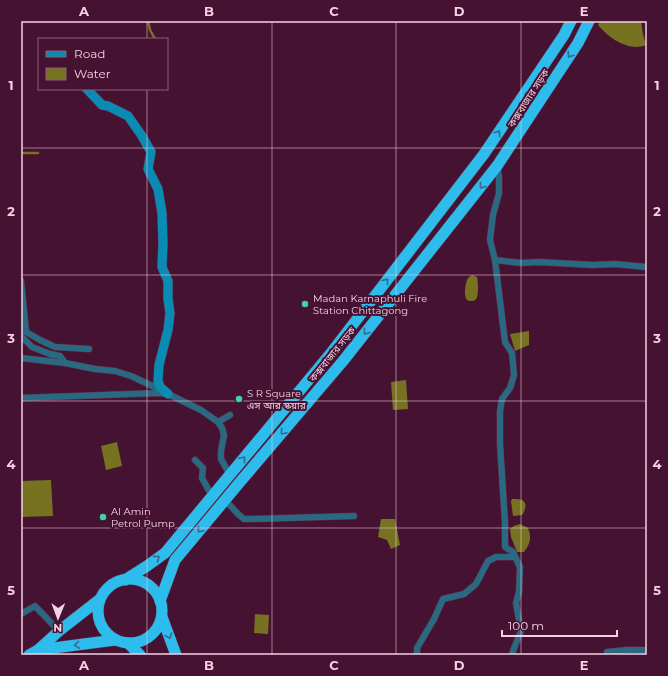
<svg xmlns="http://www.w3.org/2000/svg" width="668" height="676" font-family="Montserrat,'Noto Sans Bengali',sans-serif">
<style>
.water{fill:#767222}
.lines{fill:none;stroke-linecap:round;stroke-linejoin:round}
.stream{stroke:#767222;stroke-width:2.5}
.street-casing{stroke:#62314e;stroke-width:7}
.secondary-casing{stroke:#62314e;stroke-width:10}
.highway-casing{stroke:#62314e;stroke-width:12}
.street{stroke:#296981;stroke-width:6}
.secondary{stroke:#088cb3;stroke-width:9}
.highway{stroke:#2dbcec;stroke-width:11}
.oneway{stroke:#3a678f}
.grid{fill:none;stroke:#f3d1e2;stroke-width:1;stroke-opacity:0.55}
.poi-dot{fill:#3dd4a3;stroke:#461232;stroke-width:1.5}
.labels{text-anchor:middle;stroke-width:4;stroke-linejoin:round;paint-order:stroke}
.street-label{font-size:10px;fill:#f3d1e2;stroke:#461232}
.poi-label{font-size:10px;fill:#f3d1e2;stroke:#461232;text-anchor:start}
.neatline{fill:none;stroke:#f3d1e2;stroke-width:1.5}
.grid-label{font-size:13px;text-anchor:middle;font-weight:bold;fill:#f3d1e2}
</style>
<rect width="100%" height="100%" fill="#461232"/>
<!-- water -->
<g class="water">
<path d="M600,21H641L643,34L646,45C643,46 640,47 637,47C622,47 607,36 598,25Z"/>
<path d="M472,275L477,277C478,281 479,296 476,299C475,300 474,301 473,301H469L466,299C464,292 465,284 468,278Z"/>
<polygon points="529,331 529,345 515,351 510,334"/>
<polygon points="406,380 408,409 393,410 391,382"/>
<polygon points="117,442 122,466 106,470 101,446"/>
<polygon points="51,480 53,516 21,517 21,481"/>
<path d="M512,499C515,499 520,499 522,500C528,503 525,511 522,515L513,516L511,501Z"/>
<polygon points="381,519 395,519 400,545 391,549 387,540 378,537"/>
<path d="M520,524L528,528C532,538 530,544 524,552H517L511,537L510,529L514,526Z"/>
<polygon points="255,614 269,615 268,634 254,633"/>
</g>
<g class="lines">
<!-- stream -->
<g class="stream">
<polyline points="148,21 150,30 155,39"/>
<polyline points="21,153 38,153"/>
</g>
<defs>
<g id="street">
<polyline points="497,166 499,177 499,193 493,215 490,240 495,260 505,342 512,353 514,375 510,388 502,399 500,411 500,444 505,523 505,547 513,552 520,567 519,592 516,603 521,631 513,651 512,655"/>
<polyline points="495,260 521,263 539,262 593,265 615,264 647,267"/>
<polyline points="21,281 26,332"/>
<polyline points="21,329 40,340 55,347 89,349"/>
<polyline points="21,336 32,347 50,354 60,356 65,363"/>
<polyline points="21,358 65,363 95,369 115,371 131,376 163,391"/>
<polyline points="21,398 159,393 168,394 201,410 218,422 222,428 224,435 221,451 221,459 230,475"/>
<polyline points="218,422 230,415"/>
<polyline points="195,460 203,468 202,478 212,496"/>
<polyline points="225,500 239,515 244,519 250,519 354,516"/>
<polyline points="21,614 35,606 59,631"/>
<polyline points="417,655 417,648 434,619 443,599 464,594 476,584 488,561 496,557 515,557"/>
<polyline points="608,655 607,652 627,650 647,650"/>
</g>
<polyline id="secondary" points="87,89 102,105 108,106 128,116 142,136 151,152 148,169 158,189 162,213 163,243 162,267 168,281 168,299 170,313 168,330 159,365 158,381 160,387 168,394"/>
<g id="highway">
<circle cx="130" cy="611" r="32"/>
<polyline points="125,580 147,566 165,553 331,353 484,154 564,35 571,21"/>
<polyline points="160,601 175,560 240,482 343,361 497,166 578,43 589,21"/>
<polyline points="162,617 176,655"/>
<polyline points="128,643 140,655"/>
<polyline points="38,650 115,640"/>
<polyline points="29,655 38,650 59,631 100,599"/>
</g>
</defs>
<!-- street casing -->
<use href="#street" class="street-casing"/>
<!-- secondary casing -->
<use href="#secondary" class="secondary-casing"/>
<!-- highway casing -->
<use href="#highway" class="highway-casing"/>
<!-- street -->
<use href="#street" class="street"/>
<!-- secondary -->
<use href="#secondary" class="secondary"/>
<!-- highway -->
<use href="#highway" class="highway"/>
</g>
<!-- one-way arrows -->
<defs><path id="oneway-chevron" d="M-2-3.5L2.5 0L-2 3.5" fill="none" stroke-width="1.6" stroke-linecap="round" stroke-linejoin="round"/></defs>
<g class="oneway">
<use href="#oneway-chevron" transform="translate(570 55) rotate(123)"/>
<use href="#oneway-chevron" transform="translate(498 133) rotate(-56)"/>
<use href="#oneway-chevron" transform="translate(482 186) rotate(128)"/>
<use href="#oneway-chevron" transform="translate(386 281) rotate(-52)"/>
<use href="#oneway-chevron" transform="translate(366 332) rotate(128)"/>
<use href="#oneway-chevron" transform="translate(283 432) rotate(130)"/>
<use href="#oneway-chevron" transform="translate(243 459) rotate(-50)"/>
<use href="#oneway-chevron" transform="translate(200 530) rotate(130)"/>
<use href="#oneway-chevron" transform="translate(157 558) rotate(-36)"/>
<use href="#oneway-chevron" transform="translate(169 636) rotate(70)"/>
<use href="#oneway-chevron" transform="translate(77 645) rotate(172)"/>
</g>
<!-- grid -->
<path class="grid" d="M147,21V39M272,21V655M396,21V655M521,21V655M147,89V655M21,148H647M21,275H647M21,401H647M21,528H647"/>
<!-- markers -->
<g class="poi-dot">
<circle cx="305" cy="304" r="4"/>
<circle cx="239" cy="399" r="4"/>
<circle cx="103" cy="517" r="4"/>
</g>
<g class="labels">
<!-- street labels -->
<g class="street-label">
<text transform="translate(528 98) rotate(-57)" y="4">কক্সবাজার সড়ক</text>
<text transform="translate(332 354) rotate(-51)" y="4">কক্সবাজার সড়ক</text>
</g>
<!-- poi labels -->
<g class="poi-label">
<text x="313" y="302">Madan Karnaphuli Fire<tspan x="313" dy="12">Station Chittagong</tspan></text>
<text x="247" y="397">S R Square<tspan x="247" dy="12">এস আর স্কয়ার</tspan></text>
<text x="111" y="515">Al Amin<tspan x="111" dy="12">Petrol Pump</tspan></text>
</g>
</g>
<!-- border -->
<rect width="668" height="676" fill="none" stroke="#461232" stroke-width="44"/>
<!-- legend -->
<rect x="38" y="38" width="130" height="52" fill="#461232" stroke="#8b5e78"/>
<rect x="46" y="51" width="20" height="6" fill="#088cb3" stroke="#8b5e78"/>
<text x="74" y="58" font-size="12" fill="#f3d1e2">Road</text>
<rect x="46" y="68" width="20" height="12" fill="#767222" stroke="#8b5e78"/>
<text x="74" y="78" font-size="12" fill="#f3d1e2">Water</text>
<!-- north arrow -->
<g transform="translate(58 618) rotate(181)" stroke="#461232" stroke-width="3" paint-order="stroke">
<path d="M0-3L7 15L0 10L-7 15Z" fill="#f3d1e2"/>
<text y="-6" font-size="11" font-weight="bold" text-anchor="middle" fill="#f3d1e2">N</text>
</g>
<!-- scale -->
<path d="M502 630v6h115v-6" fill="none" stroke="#f3d1e2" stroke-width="2"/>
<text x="508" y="630" font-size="12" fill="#f3d1e2" stroke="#461232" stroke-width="3" paint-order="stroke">100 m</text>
<rect x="22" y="22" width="624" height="632" class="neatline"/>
<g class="grid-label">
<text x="84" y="16">A</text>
<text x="209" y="16">B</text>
<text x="334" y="16">C</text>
<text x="459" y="16">D</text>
<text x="584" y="16">E</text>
<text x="11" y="90">1</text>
<text x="657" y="90">1</text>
<text x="11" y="216">2</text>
<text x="657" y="216">2</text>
<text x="11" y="343">3</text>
<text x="657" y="343">3</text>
<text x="11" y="469">4</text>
<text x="657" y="469">4</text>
<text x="11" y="595">5</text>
<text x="657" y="595">5</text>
<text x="84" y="670">A</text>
<text x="209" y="670">B</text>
<text x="334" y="670">C</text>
<text x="459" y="670">D</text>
<text x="584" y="670">E</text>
</g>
</svg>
